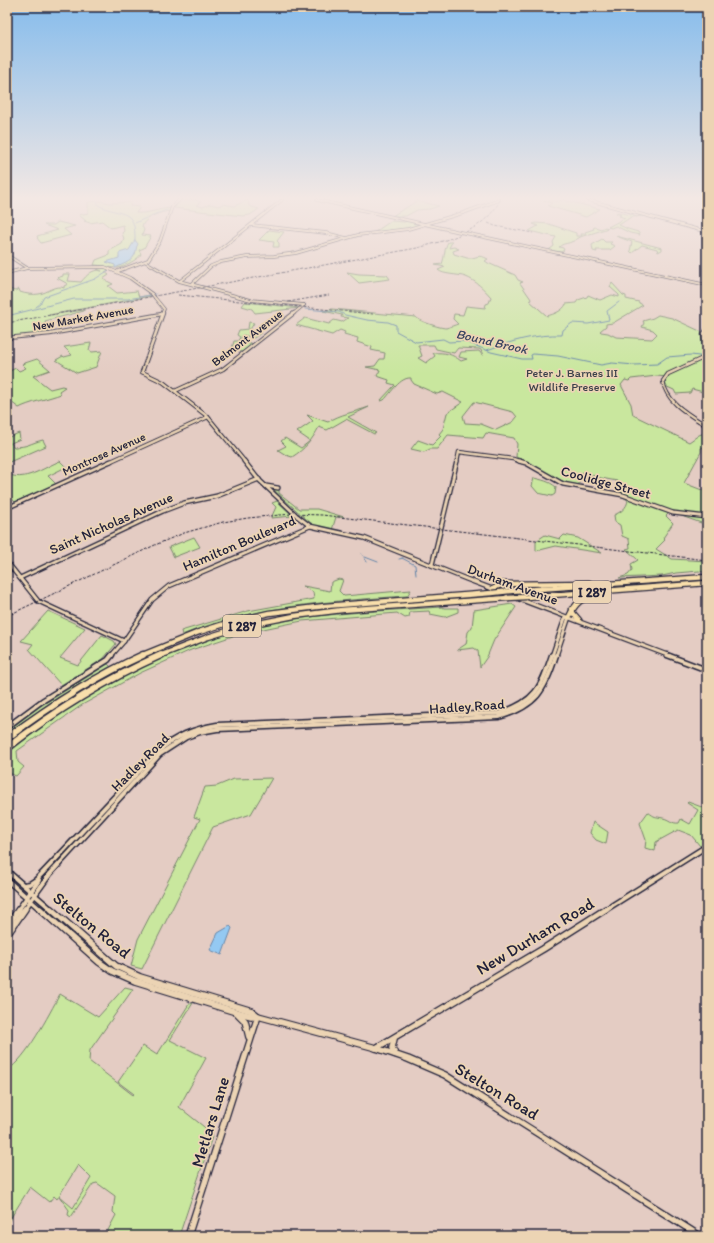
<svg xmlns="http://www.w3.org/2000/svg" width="714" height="1243" font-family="Itim,sans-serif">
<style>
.green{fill:#c9e79e;stroke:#76846c;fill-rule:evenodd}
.water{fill:#94c9f2;stroke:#6686a9}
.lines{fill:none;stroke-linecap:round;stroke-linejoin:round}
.stream{stroke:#6686a9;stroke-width:1}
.secondary-far4-casing{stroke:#22223b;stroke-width:3.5}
.secondary-far3-casing{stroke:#22223b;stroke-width:4.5}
.secondary-far2-casing{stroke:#22223b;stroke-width:5.5}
.secondary-far1-casing{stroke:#22223b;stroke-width:7}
.secondary-casing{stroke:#22223b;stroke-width:8}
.highway-far1-casing{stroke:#22223b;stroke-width:7}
.highway-casing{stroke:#22223b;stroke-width:9}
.secondary-far4{stroke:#ecd4b4;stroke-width:2}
.secondary-far3{stroke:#ecd4b4;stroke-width:2.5}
.secondary-far2{stroke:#ecd4b4;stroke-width:3}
.secondary-far1{stroke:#ecd4b4;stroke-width:4}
.secondary{stroke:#ecd4b4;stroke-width:5.5}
.highway-far1{stroke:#f8deab;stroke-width:4.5}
.highway{stroke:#f8deab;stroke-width:6}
.rail{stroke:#22223b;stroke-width:1;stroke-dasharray:3 1.5;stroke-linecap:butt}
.secondary-bridge-far1-casing{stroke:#22223b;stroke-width:3.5;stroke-linecap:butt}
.secondary-bridge-casing{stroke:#22223b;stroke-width:5.5;stroke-linecap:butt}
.highway-bridge-casing{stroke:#22223b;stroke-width:7;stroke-linecap:butt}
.secondary-bridge-far1{stroke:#ecd4b4;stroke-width:2}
.secondary-bridge{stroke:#ecd4b4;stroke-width:3}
.highway-bridge{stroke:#f8deab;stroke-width:4.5}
.labels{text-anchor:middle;stroke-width:3.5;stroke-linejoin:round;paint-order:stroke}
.far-street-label{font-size:12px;fill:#22223b;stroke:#ecd4b4}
.far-park-label{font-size:12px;fill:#3b404a;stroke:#ecd4b4}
.far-water-label{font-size:13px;font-style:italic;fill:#394360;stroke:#ecd4b4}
.shield{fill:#ecd4b4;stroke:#5f575f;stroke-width:1}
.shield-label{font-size:13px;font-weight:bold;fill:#22223b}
.street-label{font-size:14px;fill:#22223b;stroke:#ecd4b4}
.near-street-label{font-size:17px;fill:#22223b;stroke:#ecd4b4}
</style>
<rect width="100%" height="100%" fill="#e4ccc3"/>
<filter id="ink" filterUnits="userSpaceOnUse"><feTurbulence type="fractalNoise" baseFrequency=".025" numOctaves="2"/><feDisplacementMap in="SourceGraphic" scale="8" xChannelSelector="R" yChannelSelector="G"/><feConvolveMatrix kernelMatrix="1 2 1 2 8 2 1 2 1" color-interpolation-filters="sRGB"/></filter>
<g filter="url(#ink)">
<!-- green -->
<g class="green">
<polygon points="181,200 195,200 201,202 196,205 203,207 210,204 219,206 223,204 234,206 248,200 249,206 259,209 250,215 243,216 174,208"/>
<polygon points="543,200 558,201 563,200 600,209 586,217 548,206 552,203"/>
<path d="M100,201L110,203L131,202L130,206L140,207L136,213C149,214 157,209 171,208V211C160,212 147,216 142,226L144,230L142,235L151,236L144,248L139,250L141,254C139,259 122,268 117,268C112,268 100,265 94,265L96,260L109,255V251L122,244L124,239L122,233L124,231L123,225L111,228L102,221L90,223L84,221H86L79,215L88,213V202Z"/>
<polygon points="417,201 439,206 430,209 417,210 406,216 392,216"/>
<polygon points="618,212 630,215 633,214 635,214 633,216 637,217 640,215 644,216 631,217 619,225 628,229 638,232 640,235 630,233 616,226 611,228 608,227 625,218 619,216 621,215 616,213"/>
<polygon points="391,221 404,222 407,221 420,225 408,228 375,232"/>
<polygon points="58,222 75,226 64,229 71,235 41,243 37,238 38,238 37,236 58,230 44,225 54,225"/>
<path d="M535,223L549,224L576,233V236H582L581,234H586L585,232L594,229L593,228L595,227L601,229L605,227L608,228C600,231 590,234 583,236C579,237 575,241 571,242C567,244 563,243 559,247L563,248L564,250L561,252L549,250L554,246L553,242L556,237L529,231L538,226L533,224Z"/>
<polygon points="269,230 284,232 277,241 279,243 279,247 273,247 274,242 259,240"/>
<polygon points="616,236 662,248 662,250 658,252 657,249 642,245 632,253 630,251 632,242"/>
<polygon points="602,239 605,242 612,242 610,244 615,246 610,250 596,250 597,252 593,251 592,245"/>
<path d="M448,242H452L449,248L454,247L459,249L453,251L454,254C458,255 463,257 467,258C477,259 477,253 488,259L485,261L488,263L515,275L518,280L523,282L520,283L531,299L530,301L547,316C554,314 563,311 566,304L576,303L578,300L587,297L588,295L600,300L612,295L619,297V295L610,287L612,283L623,295L626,296V299L639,302V303L643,305L613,323L606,324V326L600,331L601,332L608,333L616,337L652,339L657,334L653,330L642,327L644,323L643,321L653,318L658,315L672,318L702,332V345H707V393L692,389L690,393L676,394L674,390L665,386L666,377L657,376L631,379L629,381L625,380L621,385L631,404L633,415L689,442L699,435L707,432V447L701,448V452L684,483L707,492V516H702L707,525L670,512L666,516L673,523L663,538L665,540L656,549L672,559L707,561V573L699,571L676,573L662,576L619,578L628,575L632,570L631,564L638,560L626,549L630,548L629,539L622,536L620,525L615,522L614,515C621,512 627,508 628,500L617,494V481L601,478L583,472L579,478V485C556,483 537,465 516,457L517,444L514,438L486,433L483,438L448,435L437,449H430L424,452L411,449L418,440L432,445L441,436L439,434L443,429L447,413L463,402L443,392L437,394L414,384L411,380V378C400,377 391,393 384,400L380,401L395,385L388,383L389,380L377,376L380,370L366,367L375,366L380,359H384L385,353L371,350L372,347L357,342L358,338L344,334L345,332L340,330L332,335L296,325L305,318L329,324L334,320L342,322L348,318L341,317L342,315L323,311L332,309L416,317C418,321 440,328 446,328C450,327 455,325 458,324L453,319L454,314L463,315L466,306L485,308L486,304L489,303L491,297C484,289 476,281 466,277C458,274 443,275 438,270L445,267L435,265L442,264C445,256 444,249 448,242ZM418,345H434L436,349L454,353L458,348L479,349L481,350L483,356L479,351L461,352L459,357L467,359L461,361C452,354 445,352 433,353L435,356L426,363L418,358L422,356ZM474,402L513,412L517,417L513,422L496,430L481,424L465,423L463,416Z"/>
<path d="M100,267L111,269L105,272L109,275L103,279L113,284L108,286L117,293L137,291L139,297L150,295L151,296L49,315L84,310V311L45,321L49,334L7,338V288L15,291L19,289L20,292C25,294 34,295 39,294C47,293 57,284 64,288V286L68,284L57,278L63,276V274H70L68,281L81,282C87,275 93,268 102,271L97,269Z"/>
<polygon points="347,272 359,274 387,275 390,279 359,283"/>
<polygon points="245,302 300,308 255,313 252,309 242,306"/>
<polygon points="249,322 254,323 248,333 251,334 255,331 261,333 254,338 243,335 240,340 253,344 242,352 232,349 234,341 238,341 240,337 237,335 239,330 248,329"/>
<polygon points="91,343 89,350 92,352 102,351 96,367 77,373 56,360 63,356 64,357 72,355 64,347"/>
<path d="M37,359L50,370L33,376L50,389L62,386L65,387L59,391L61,394C50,398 28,403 19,408L7,399V372L16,368L19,371L26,368L22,364Z"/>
<path d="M369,407L348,417L376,433L374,434L346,419L327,430L319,427C312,440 305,449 292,457L286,455L278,450L286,446L281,441L285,438L301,448L310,441L297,432L313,421L307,415L328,422C340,414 355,412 369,407Z"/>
<path d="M19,433L20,439L11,443L14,447C28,447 30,443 43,440L46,446L7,463V434L9,437Z"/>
<path d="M60,461L66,467L48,476L56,484L15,502L7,493V483L10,482L7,480V473C22,484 45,467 60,461Z"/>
<path d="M534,478C542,480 549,481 556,487L555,494L552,496L538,493L532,486Z"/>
<polygon points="279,488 279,493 299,509 317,509 344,517 336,517 332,530 315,526 306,519 274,490"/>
<polygon points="277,501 293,516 271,518 276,507 272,503"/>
<polygon points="545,535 560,539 564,535 578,538 602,553 556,546 536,551 536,541"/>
<polygon points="194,537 200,547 174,557 169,547"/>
<path d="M339,579L343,580L339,591L344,596L411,590L407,596C331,601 253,606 182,635L181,631L248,611L314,599L313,592L303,586L330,591L331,582Z"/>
<polygon points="512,604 516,607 494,640 487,657 480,667 478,651 474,648 457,650 466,644 468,632 472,627 474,610"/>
<path d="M442,607L444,608H458V612L445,617L430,614L429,611L410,612L409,617L405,618L397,613L302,621L239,634L191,650L140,673L82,705L17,751L18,762L24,767L16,776L7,772V754C83,691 176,642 273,623C329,612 386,611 442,607Z"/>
<polygon points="48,611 85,628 60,658 78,665 102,635 114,641 116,644 103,659 61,685 29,649 33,644 21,641"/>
<polygon points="108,664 111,667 57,698 7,733 7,731 39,707"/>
<polygon points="272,778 251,814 213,827 142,969 131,966 138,939 200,819 194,817 205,787 217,786 234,779"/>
<path d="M688,802L707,809V842L700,846L691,835L678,830L656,842L655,851L645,848L646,840L640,823L648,812C656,818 654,816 663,818C669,819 672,824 679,823L681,819L690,824L698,810L687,803Z"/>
<polygon points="593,822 608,832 606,844 596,840 590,833"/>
<path d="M125,987L133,989L90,1050L89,1061L133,1095L134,1094L118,1082L143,1046L157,1055L189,1004L193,1003L170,1040L206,1058L179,1107L213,1134L179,1236H105L116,1215L113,1212L115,1196L97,1183L93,1184L71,1217L68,1215L69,1210L59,1196L57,1199L54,1196L49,1202L30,1187L7,1224V1070C26,1060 49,1014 60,994L98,1017ZM78,1165L91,1178L73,1208L59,1196Z"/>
</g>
<!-- water -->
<g class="water">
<path d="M135,240L138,244C135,248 137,252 134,256C131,262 121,265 115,268V265L106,262L119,258V253L129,250Z"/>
<polygon points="230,926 232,928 222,955 210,950 218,933"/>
</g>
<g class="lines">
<!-- stream -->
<g class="stream">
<path d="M97,200L98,205C122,217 136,207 135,241"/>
<polyline points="135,223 155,214 167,210"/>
<polyline points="36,307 40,304 44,297 95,279 109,270"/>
<polyline points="305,309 339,312 345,315 367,320 388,322 396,325 396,331 416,342 443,339 449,342 464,341 491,352 522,359 532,359 531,355 533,354 558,356 601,365 612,363 634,365 657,364 667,357 691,355 707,357"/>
<polyline points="7,316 74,299 128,299 156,294"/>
<path d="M487,350C512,341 536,334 562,335L563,330L572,323L588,324L609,320L607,311L619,302"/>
<polyline points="362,554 367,562"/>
<polyline points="365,557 378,562"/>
<polyline points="402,558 415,565 416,575"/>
<polyline points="399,559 403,558"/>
</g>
<defs>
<g id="secondary-far4">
<polyline points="317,200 460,232"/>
<polyline points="588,200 707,232"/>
<polyline points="251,225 326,233 346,238"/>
<polyline points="465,233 707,285"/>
<polyline points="7,255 27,268"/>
<polyline points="146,262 179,281 251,300 304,305"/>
<polyline points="118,271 148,260 160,241 172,207 179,200"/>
<polyline points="7,273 27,268 105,267 130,278 152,294"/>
<polyline points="180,281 282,200"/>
<polyline points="192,284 211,266 221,262 247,257 274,256 296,253 358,235 408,229 463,213 499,200"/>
<polyline points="155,298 164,309 162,314"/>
<polyline points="293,314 304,305"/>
</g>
<g id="secondary-far3">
<path d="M707,329L703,335L706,351L703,358L668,374L663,381C666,403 690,415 707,426"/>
<polyline points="7,338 50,334 162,314"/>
<polyline points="142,372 163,382 208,417 245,462"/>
<polyline points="142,372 163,313"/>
<polyline points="175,391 223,369 294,313"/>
<polyline points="109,462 208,417"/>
<polyline points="457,462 459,452 513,459 522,462"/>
</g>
<g id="secondary-far2">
<polyline points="244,461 258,479 294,513"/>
<polyline points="519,461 526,463 563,484 623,495 673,513 707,517"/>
<polyline points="266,486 278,488"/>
<polyline points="7,508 111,461"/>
<polyline points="297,516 310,526 364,538 466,579 670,656"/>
<polyline points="7,562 38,601 124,641"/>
<polyline points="432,565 457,461"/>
<polyline points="20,578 163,511 184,503 217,496 259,479"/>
<polyline points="111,656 124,641 152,600 169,586 310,526"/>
<polyline points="552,656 565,618 569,617"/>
<polyline points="556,656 569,617"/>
</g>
<g id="secondary-far1">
<polyline points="667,655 707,670"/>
<polyline points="7,727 42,701 108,660 112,655"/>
<polyline points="7,871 52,910"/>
<polyline points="7,880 41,910"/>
<path d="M24,885L30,884L36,880L157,752C175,736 194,729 217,725L500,713C535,702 541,688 552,655"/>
<polyline points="18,910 39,880"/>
<path d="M24,910L50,874L160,754L186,737L200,732L217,729L499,717C536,706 545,691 556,655"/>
<polyline points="605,910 707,846"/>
</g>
<g id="secondary">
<polyline points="40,909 99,962 112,971 135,981 236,1012 251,1016 258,1016 376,1048 408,1059 445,1075 700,1236"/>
<polyline points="51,909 116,966 140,977 252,1011 258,1016"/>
<polyline points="7,926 19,909"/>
<polyline points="7,935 25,909"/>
<polyline points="238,1014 245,1021 249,1037"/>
<polyline points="394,1039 392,1048 395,1054"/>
<polyline points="376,1048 543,949 606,909"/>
<polyline points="188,1236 258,1016"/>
</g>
<g id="highway-far1">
<polyline points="493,589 502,584 589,583"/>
<polyline points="510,591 707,577"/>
<polyline points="526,597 707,583"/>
<polyline points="572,609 573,613 579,620"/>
<path d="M569,617C575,603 582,597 597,595"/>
<polyline points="140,656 199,632 234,621 269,613 325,606 492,593"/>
<polyline points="159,656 208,637 244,626 294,616 342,610 508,598"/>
</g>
<g id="highway">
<path d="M7,738C50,706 94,677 143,655"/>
<path d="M7,748C55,711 105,680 161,655"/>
</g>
</defs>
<!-- secondary-far4 casing -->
<use href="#secondary-far4" class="secondary-far4-casing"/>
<!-- secondary-far3 casing -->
<use href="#secondary-far3" class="secondary-far3-casing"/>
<!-- secondary-far2 casing -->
<use href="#secondary-far2" class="secondary-far2-casing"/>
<!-- secondary-far1 casing -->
<use href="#secondary-far1" class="secondary-far1-casing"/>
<!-- secondary casing -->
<use href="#secondary" class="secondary-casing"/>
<!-- highway-far1 casing -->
<use href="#highway-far1" class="highway-far1-casing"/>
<!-- highway casing -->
<use href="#highway" class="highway-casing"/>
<!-- secondary-far4 -->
<use href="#secondary-far4" class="secondary-far4"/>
<!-- secondary-far3 -->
<use href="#secondary-far3" class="secondary-far3"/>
<!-- secondary-far2 -->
<use href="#secondary-far2" class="secondary-far2"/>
<!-- secondary-far1 -->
<use href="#secondary-far1" class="secondary-far1"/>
<!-- secondary -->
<use href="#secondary" class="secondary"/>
<!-- highway-far1 -->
<use href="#highway-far1" class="highway-far1"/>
<!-- highway -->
<use href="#highway" class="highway"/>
<!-- rail -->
<g class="rail">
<polyline points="488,223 495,226 533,233"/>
<polyline points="178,295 373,314"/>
<polyline points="288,302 329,295"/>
<path d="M7,323L417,248C448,240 485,231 500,200"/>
<polyline points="7,616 155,545 184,533 223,522 248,518 291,514 322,515 707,560"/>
</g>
<defs>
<g id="secondary-bridge-far1">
<polyline points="460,232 465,233"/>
<polyline points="152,294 155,298"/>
</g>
<polyline id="secondary-bridge" points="294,513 297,516"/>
<g id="highway-bridge">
<polyline points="492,593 510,591"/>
<polyline points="508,598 526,597"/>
</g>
</defs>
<!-- secondary-bridge-far1 casing -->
<use href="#secondary-bridge-far1" class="secondary-bridge-far1-casing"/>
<!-- secondary-bridge casing -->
<use href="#secondary-bridge" class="secondary-bridge-casing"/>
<!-- highway-bridge casing -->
<use href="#highway-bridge" class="highway-bridge-casing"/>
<!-- secondary-bridge-far1 -->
<use href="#secondary-bridge-far1" class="secondary-bridge-far1"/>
<!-- secondary-bridge -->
<use href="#secondary-bridge" class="secondary-bridge"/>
<!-- highway-bridge -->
<use href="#highway-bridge" class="highway-bridge"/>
</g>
</g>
<!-- sky -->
<linearGradient id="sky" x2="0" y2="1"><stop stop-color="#86bcec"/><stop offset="0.53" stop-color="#f3e8e4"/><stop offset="1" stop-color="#f3e8e4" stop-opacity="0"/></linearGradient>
<rect width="714" height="374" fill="url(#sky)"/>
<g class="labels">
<!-- far-street labels -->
<g class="far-street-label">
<text transform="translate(83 318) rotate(-10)" y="4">New Market Avenue</text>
<text transform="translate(247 338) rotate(-37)" y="4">Belmont Avenue</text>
<text transform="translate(104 454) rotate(-24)" y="4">Montrose Avenue</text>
</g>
<!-- far-park labels -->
<g class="far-park-label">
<text x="572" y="377">Peter J. Barnes III<tspan x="572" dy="14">Wildlife Preserve</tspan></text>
</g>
<!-- far-water labels -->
<g class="far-water-label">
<text transform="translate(492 341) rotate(13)" y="5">Bound Brook</text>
</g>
<!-- shield labels -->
<g class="shield">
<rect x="573" y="581" width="38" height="22" rx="3"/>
<rect x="223" y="615" width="38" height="22" rx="3"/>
</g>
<g class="shield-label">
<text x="592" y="597">I 287</text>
<text x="242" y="631">I 287</text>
</g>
<!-- street labels -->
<g class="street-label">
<text transform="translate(606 482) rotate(15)" y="5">Coolidge Street</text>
<text transform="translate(111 523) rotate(-24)" y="5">Saint Nicholas Avenue</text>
<text transform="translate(239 543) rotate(-23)" y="5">Hamilton Boulevard</text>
<text transform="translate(513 584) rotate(20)" y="5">Durham Avenue</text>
<text transform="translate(467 706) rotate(-4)" y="5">Hadley Road</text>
<text transform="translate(140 762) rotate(-45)" y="5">Hadley Road</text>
</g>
<!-- near-street labels -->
<g class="near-street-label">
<text transform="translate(92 925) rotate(39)" y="6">Stelton Road</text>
<text transform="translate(535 936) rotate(-31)" y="6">New Durham Road</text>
<text transform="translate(497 1091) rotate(31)" y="6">Stelton Road</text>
<text transform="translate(210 1122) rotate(-73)" y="6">Metlars Lane</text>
</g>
</g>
<!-- margin -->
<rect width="714" height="1243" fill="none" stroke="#ecd4b4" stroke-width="24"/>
<rect x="12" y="12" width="690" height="1219" fill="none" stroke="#22223b" stroke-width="1.5" filter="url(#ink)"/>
</svg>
